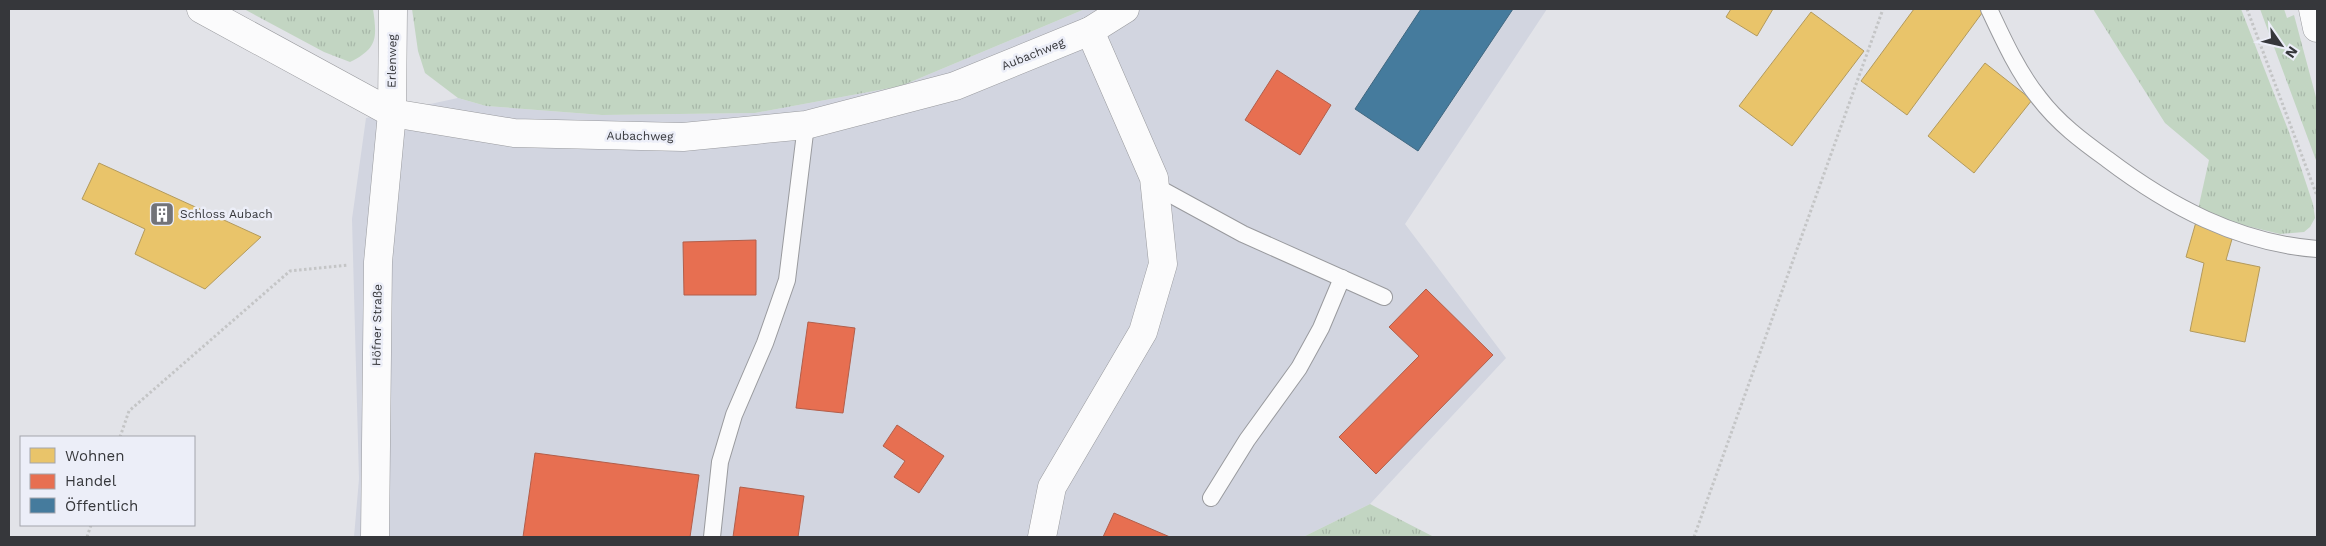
<svg xmlns="http://www.w3.org/2000/svg" width="2326" height="546" font-family="'Work Sans',sans-serif">
<style>
.built{fill:#d2d5e0}
.grass{fill:url(#grass-tufts)}
.homes{fill:#e9c46a;stroke:#b39a5c}
.shops{fill:#e76f51;stroke:#b25e4a}
.public{fill:#457b9d;stroke:#406780}
.lines{fill:none;stroke-linecap:round;stroke-linejoin:round}
.lane-casing{stroke:#999a9e;stroke-width:18}
.street-casing{stroke:#999a9e;stroke-width:29}
.secondary-casing{stroke:#999a9e;stroke-width:29}
.path{stroke:#c4c5c6;stroke-width:3;stroke-dasharray:2.5 2.5;stroke-linecap:butt}
.lane{stroke:#fbfbfc;stroke-width:16}
.street{stroke:#fbfbfc;stroke-width:28}
.secondary{stroke:#fbfbfc;stroke-width:28}
.labels{text-anchor:middle;stroke-width:5;stroke-linejoin:round;paint-order:stroke}
.street-label{font-size:12px;fill:#36373b;stroke:#eceef8}
.poi-label{font-size:12px;fill:#36373b;stroke:#eceef8;text-anchor:start}
</style>
<defs>
<pattern id="grass-tufts" width="24" height="20" patternUnits="userSpaceOnUse" patternTransform="scale(1.25)"><rect width="24" height="20" fill="#c2d5c2"/><path d="M3 7l-1-3M5 7V3M7 7l1-3M15 17l-1-3M17 17v-4M19 17l1-3" fill="none" stroke="#a7b7a8"/></pattern>
</defs>
<rect width="100%" height="100%" fill="#e2e3e8"/>
<!-- built -->
<polygon class="built" points="1085,9 1547,9 1405,224 1506,358 1370,504 1303,537 354,537 359,479 352,219 366,118 458,98 486,106 602,115 755,113 901,86"/>
<!-- grass -->
<g class="grass">
<path d="M244,9H373C377,38 378,48 350,62L324,52Z"/>
<polygon points="412,9 1085,9 901,86 755,113 602,115 486,106 458,98 425,73 418,51"/>
<polygon points="2093,9 2241,9 2289,132 2313,204 2315,218 2310,227 2304,232 2280,234 2197,214 2209,160 2165,123"/>
<polygon points="2260,9 2284,9 2287,18 2294,15 2317,101 2317,163"/>
<polygon points="1370,504 1434,537 1303,537"/>
</g>
<!-- homes -->
<g class="homes">
<polygon points="1731,9 1773,9 1757,36 1726,17"/>
<polygon points="1914,9 1985,9 1907,115 1861,81"/>
<polygon points="1811,12 1864,51 1792,146 1739,106"/>
<polygon points="1985,63 2032,100 1974,173 1928,136"/>
<polygon points="99,163 261,237 205,289 135,254 145,229 82,199"/>
<polygon points="2196,222 2234,232 2226,260 2260,267 2245,342 2190,331 2204,263 2186,257"/>
</g>
<!-- shops -->
<g class="shops">
<polygon points="1277,70 1331,105 1300,155 1245,120"/>
<polygon points="756,240 756,295 684,295 683,242"/>
<polygon points="1426,289 1493,355 1376,474 1339,437 1419,356 1389,327"/>
<polygon points="808,322 855,328 843,413 796,408"/>
<polygon points="897,425 944,456 919,493 894,477 905,461 883,446"/>
<polygon points="535,453 699,475 690,537 523,537"/>
<polygon points="740,487 804,496 798,537 733,537"/>
<polygon points="1114,513 1170,537 1103,537"/>
</g>
<!-- public -->
<polygon class="public" points="1421,9 1513,9 1418,151 1355,109"/>
<g class="lines">
<defs>
<g id="lane">
<path d="M1989,9C2003,39 2018,72 2039,98C2058,123 2082,141 2107,159C2169,206 2238,243 2317,249"/>
<polyline points="1155,186 1243,234 1384,297"/>
<polyline points="1211,498 1247,440 1299,368 1321,328 1342,278"/>
<polyline points="712,537 720,462 734,415 765,343 787,280 806,125"/>
</g>
<g id="street">
<polyline points="201,9 392,113 514,133 683,137 806,125 955,86 1090,31 1125,9"/>
<polyline points="375,537 378,262 392,113 393,9"/>
<polyline points="1042,537 1052,487 1143,332 1163,264 1154,178 1090,31"/>
</g>
<polyline id="secondary" points="2313,9 2317,28"/>
</defs>
<!-- lane casing -->
<use href="#lane" class="lane-casing"/>
<!-- street casing -->
<use href="#street" class="street-casing"/>
<!-- secondary casing -->
<use href="#secondary" class="secondary-casing"/>
<!-- path -->
<g class="path">
<polyline points="2247,9 2317,196"/>
<polyline points="120,437 129,411 290,271 348,265"/>
<polyline points="87,537 91,525"/>
<polyline points="1694,537 1883,9"/>
</g>
<!-- lane -->
<use href="#lane" class="lane"/>
<!-- street -->
<use href="#street" class="street"/>
<!-- secondary -->
<use href="#secondary" class="secondary"/>
</g>
<!-- icons -->
<defs>
<symbol id="building-square" viewBox="-11 -11 22 22"><rect x="-9" y="-9" width="18" height="18" rx="4" fill="#727378" stroke="#eceef8"/><path d="M-4-6H4V6H1V3H-1V6H-4ZM-2.5-4.3h1.7v1.8h-1.7ZM.8-4.3h1.7v1.8H.8ZM-2.5-1h1.7V.8h-1.7ZM.8-1h1.7V.8H.8Z" fill="#fff"/></symbol>
</defs>
<g fill-rule="evenodd">
<use href="#building-square" x="148" y="200" width="28" height="28"/>
</g>
<g class="labels">
<!-- street labels -->
<g class="street-label">
<text transform="translate(1033 54) rotate(-22)" y="4">Aubachweg</text>
<text transform="translate(392 61) rotate(-89)" y="4">Erlenweg</text>
<text transform="translate(640 136) rotate(1)" y="4">Aubachweg</text>
<text transform="translate(377 325) rotate(-89)" y="4">Höfner Straße</text>
</g>
<!-- poi labels -->
<g class="poi-label">
<text x="180" y="218">Schloss Aubach</text>
</g>
</g>
<!-- border -->
<rect width="2326" height="546" fill="none" stroke="#36373b" stroke-width="20"/>
<!-- legend -->
<rect x="20" y="436" width="175" height="90" fill="#eceef8" stroke="#a3a5ac"/>
<rect x="30" y="448" width="25" height="15" fill="#e9c46a" stroke="#a3a5ac"/>
<text x="65" y="461" font-size="15" fill="#36373b">Wohnen</text>
<rect x="30" y="474" width="25" height="15" fill="#e76f51" stroke="#a3a5ac"/>
<text x="65" y="486" font-size="15" fill="#36373b">Handel</text>
<rect x="30" y="498" width="25" height="15" fill="#457b9d" stroke="#a3a5ac"/>
<text x="65" y="511" font-size="15" fill="#36373b">Öffentlich</text>
<!-- north arrow -->
<g transform="translate(2281 45) rotate(124)" stroke="#eceef8" stroke-width="4" paint-order="stroke">
<path d="M0-4L9 19L0 12L-9 19Z" fill="#36373b"/>
<text y="-8" font-size="14" font-weight="bold" text-anchor="middle" fill="#36373b">N</text>
</g>
</svg>
